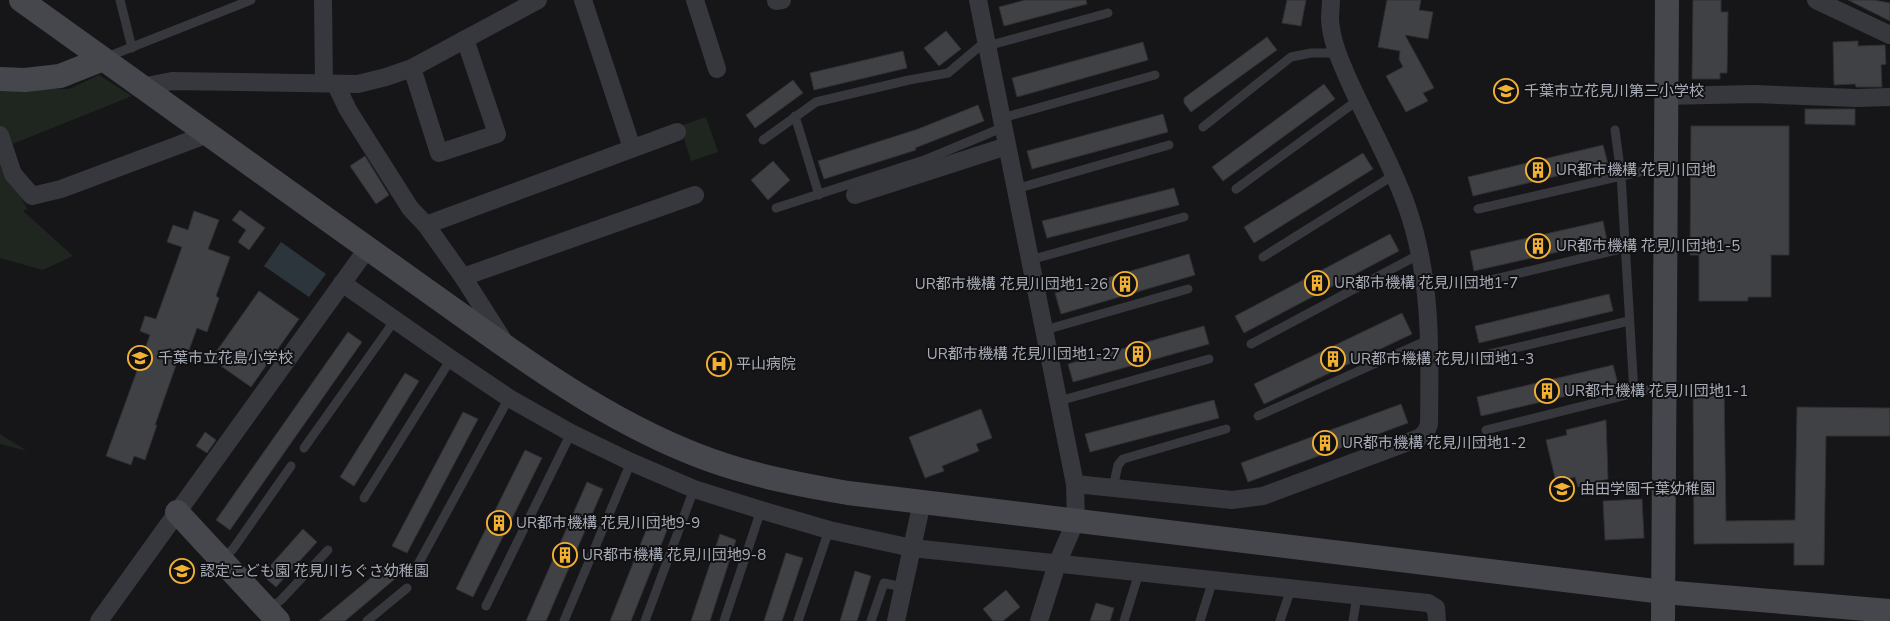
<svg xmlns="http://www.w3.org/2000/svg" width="1890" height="621" font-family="'Nunito Sans','Noto Sans JP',sans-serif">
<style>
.green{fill:#1e261f}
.water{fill:#2c353c}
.building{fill:#404145;stroke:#303034}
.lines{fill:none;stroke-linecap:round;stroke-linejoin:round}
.lane{stroke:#37383d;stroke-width:9}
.street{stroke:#37383d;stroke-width:18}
.secondary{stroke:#45474d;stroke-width:24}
.labels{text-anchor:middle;stroke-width:4;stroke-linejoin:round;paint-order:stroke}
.poi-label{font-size:15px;fill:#a8adb8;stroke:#111113;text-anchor:start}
</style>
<rect width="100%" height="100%" fill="#161618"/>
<!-- green -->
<g class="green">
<polygon points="99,75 132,96 0,149 0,88 69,89"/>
<polygon points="706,117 718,152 691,161 680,126"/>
<polygon points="0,154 27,209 23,211 73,256 43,270 0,258"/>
<polygon points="0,434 27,451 0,444"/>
</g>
<!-- water -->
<polygon class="water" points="281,242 326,274 309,297 264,266"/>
<!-- building -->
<g class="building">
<polygon points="1025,0 1086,0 1087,4 1004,26 999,7"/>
<polygon points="1287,0 1306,0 1301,26 1282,23"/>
<polygon points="1387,0 1421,0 1419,10 1433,12 1428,39 1405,35 1434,88 1423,93 1428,101 1406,112 1386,76 1403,67 1399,59 1400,51 1378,47"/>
<polygon points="1693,0 1721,0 1721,12 1728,12 1727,73 1720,73 1720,79 1692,79"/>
<polygon points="1848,0 1874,0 1890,3 1890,21"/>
<polygon points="946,31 961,49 939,66 924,48"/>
<polygon points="1267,37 1277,50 1191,112 1184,103 1184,98"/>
<polygon points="1858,41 1858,46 1885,45 1886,64 1881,65 1882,87 1856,87 1855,84 1834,85 1833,42"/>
<polygon points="1143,42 1148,60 1017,97 1012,78"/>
<polygon points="903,51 907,68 814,90 810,73"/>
<polygon points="793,80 803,93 755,128 746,115"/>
<polygon points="1324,84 1335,99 1223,181 1212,167"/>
<polygon points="978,105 984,121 915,148 916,150 824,179 818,161 918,129"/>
<polygon points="1805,109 1855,109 1855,125 1805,124"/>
<polygon points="1163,114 1168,132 1032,169 1027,151"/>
<polygon points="1691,126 1789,126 1789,255 1771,255 1771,297 1748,297 1748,301 1699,301 1699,255 1690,255"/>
<polygon points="1603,145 1608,164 1473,196 1468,177"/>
<polygon points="1363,153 1373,169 1254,243 1244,227"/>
<polygon points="365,156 389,195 376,204 350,166"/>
<polygon points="773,161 790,180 768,200 751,180"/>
<polygon points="1174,188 1179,205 1047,238 1042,221"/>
<polygon points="240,210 265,228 249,250 238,242 246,230 232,220"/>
<polygon points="194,211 219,220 208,249 230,257 216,296 219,298 207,332 197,328 188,353 181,351 155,425 157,425 145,460 134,456 131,465 106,456 150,335 140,331 145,316 156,319 182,247 167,242 173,225 188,230"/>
<polygon points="1603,221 1607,241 1474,271 1470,251"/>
<polygon points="1390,234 1399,251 1244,333 1235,316"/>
<polygon points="1189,254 1195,275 1061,314 1055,293"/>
<polygon points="259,291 299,319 251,387 211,359"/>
<polygon points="1609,294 1613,311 1479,343 1475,326"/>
<polygon points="1402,313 1412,334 1264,404 1254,384"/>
<polygon points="1204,326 1209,344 1073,382 1068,364"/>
<polygon points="348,332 362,342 230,530 216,520"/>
<polygon points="1613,365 1618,384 1481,416 1477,397"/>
<polygon points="405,373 419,381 354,486 340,477"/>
<polygon points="1693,385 1724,385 1726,521 1795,520 1797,407 1890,408 1890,436 1826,436 1824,565 1794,565 1794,543 1694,544"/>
<polygon points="1214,400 1219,418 1090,452 1085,434"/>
<polygon points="1401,404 1408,423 1248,482 1241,463"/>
<polygon points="981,409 992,438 976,444 979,451 942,466 944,471 925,478 909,437"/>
<polygon points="463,412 478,419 407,553 392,546"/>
<polygon points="1606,420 1608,479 1578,487 1575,477 1556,482 1546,440 1567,435 1566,430"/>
<polygon points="205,432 216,440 207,453 196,446"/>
<polygon points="525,450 542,458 473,597 456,589"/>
<polygon points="587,482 603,489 546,621 526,621"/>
<polygon points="1642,499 1644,538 1605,540 1603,501"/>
<polygon points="653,513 671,520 631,621 610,621"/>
<polygon points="303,529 317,542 276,587 262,575"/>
<polygon points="720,534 736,540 710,621 691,621"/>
<polygon points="786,553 803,558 782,621 764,621"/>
<polygon points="385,566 396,578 345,621 319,621"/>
<polygon points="855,571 871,576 857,621 840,621"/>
<polygon points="1006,590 1020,607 1003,621 993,621 983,609"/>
<polygon points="1096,603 1114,608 1110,621 1090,621"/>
</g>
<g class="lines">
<!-- lane -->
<g class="lane">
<polyline points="120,0 132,48"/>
<polyline points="987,46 1108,13"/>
<polyline points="107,57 251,0"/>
<polyline points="795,116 819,195"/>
<polyline points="1002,118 1155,75"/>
<polyline points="1203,127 1291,57 1311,53 1337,53"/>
<polyline points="1615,130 1621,175 1634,393"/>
<polyline points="763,140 816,102 909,80 948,73 986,41"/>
<polyline points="1016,189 1169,145"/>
<polyline points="1236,189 1358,100"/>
<polyline points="776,208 927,159 1004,127"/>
<polyline points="1478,209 1665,166"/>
<polyline points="1263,257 1394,175"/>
<polyline points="1030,260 1184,217"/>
<polyline points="1478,283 1625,248"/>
<polyline points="1045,330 1188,289"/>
<polyline points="1251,344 1420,254"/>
<polyline points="1481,356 1629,321"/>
<polyline points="1059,401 1209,359"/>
<polyline points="1258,416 1430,339"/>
<polyline points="1486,430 1663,386"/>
<polyline points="304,448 395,320"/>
<polyline points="1113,488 1118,465 1123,459 1226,429"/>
<polyline points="364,498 451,359"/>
<polyline points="222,560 233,549 291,466"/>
<polyline points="416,568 509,398"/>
<polyline points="486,606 571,433"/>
<polyline points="269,609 281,600 328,550"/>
<polyline points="367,621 407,588"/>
<polyline points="564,621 631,462"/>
<polyline points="645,621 694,489"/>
<polyline points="724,621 761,510"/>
<polyline points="798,621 829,530"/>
<polyline points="871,621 884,583 903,587"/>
<polyline points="1124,621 1139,573"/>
<polyline points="1200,621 1213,580"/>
<polyline points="1280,621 1291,589"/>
<polyline points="1353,621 1357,596"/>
</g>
<!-- street -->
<g class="street">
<polyline points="323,0 324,83"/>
<polyline points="583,0 632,148"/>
<polyline points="695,0 717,69"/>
<polyline points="978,0 1075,484 1076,520 1057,564 1039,621"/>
<polyline points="1816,0 1890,35"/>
<polyline points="776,1 782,0"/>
<polyline points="412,68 439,153 497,134 465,39"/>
<polyline points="336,85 348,110 410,208 426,225 463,277 505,343"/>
<polyline points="141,87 172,81 358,84 386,77 412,68 538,0"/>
<polyline points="1665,96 1754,94 1856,98 1890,97"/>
<polyline points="0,135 13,174 32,196 61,189 208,134"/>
<polyline points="855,195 1007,146"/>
<polyline points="426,225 677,132"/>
<polyline points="463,277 695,195"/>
<polyline points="342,283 451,359 509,398 571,433 631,462 694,489 761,510 829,530 912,548 1428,603 1436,608 1437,621"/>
<path d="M1075,484L1232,500L1263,496L1419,438L1426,432L1429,424C1430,351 1432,278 1407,207C1392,164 1369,125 1350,83C1341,63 1331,41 1330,19C1330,13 1331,6 1331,0"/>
<polyline points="99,621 367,249"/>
<polyline points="896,621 922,502"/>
</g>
<!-- secondary -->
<g class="secondary">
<path d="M21,0C126,75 231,150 335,225C381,258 427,291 474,324C548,377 624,429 710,460C755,476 801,485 848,493L1663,592L1890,611"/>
<polyline points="0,79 25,80 60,76 103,59"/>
<polyline points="177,512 278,621"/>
<polyline points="1663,621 1667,0"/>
</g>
</g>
<!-- icons -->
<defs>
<symbol id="school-ring" viewBox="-11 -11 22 22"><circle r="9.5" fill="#111113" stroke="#f2b134" stroke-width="1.5"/><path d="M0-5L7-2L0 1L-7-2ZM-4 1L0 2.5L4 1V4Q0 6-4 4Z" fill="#f2b134"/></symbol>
<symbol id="building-ring" viewBox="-11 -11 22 22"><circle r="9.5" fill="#111113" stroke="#f2b134" stroke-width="1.5"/><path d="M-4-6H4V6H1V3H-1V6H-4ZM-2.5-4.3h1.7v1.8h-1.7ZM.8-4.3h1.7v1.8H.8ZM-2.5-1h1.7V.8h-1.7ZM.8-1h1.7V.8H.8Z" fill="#f2b134"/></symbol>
<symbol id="hospital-ring" viewBox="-11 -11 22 22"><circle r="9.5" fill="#111113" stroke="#f2b134" stroke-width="1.5"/><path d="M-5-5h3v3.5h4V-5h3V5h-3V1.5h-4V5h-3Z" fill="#f2b134"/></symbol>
</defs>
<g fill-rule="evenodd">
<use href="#school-ring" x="1492" y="77" width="28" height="28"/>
<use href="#building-ring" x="1524" y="156" width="28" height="28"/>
<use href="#building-ring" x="1524" y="232" width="28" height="28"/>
<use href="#building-ring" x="1303" y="269" width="28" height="28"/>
<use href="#building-ring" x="1111" y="270" width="28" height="28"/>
<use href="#building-ring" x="1124" y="340" width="28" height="28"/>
<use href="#school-ring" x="126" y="344" width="28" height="28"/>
<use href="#building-ring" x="1319" y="345" width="28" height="28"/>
<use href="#hospital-ring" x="705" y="350" width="28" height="28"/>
<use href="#building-ring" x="1533" y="377" width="28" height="28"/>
<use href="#building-ring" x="1311" y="429" width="28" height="28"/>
<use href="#school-ring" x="1548" y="475" width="28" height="28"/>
<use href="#building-ring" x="485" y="509" width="28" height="28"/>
<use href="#building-ring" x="551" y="541" width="28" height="28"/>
<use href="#school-ring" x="168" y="557" width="28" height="28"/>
</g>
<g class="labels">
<!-- poi labels -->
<g class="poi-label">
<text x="1524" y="96">千葉市立花見川第三小学校</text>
<text x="1556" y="175">UR都市機構 花見川団地</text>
<text x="1556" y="251">UR都市機構 花見川団地1-5</text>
<text x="1334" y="288">UR都市機構 花見川団地1-7</text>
<text x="1108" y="289" text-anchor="end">UR都市機構 花見川団地1-26</text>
<text x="1120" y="359" text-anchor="end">UR都市機構 花見川団地1-27</text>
<text x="158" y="363">千葉市立花島小学校</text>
<text x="1350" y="364">UR都市機構 花見川団地1-3</text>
<text x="736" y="369">平山病院</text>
<text x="1564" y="396">UR都市機構 花見川団地1-1</text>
<text x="1342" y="448">UR都市機構 花見川団地1-2</text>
<text x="1580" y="494">由田学園千葉幼稚園</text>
<text x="516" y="528">UR都市機構 花見川団地9-9</text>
<text x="582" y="560">UR都市機構 花見川団地9-8</text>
<text x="200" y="576">認定こども園 花見川ちぐさ幼稚園</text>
</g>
</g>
</svg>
